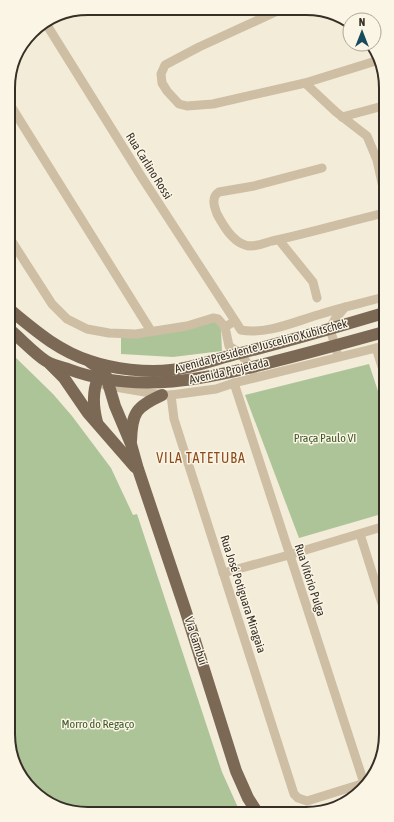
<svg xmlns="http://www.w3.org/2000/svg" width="394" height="822" font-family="'Asap Condensed',sans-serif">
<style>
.green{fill:#adc498}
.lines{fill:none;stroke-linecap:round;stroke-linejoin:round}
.minor{stroke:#cdbea4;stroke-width:9}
.major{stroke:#7b6956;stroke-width:12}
.labels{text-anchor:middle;stroke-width:3;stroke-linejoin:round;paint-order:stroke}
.street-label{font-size:12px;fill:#372f26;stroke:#fbf5e6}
.park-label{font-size:12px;fill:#3e5828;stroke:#fbf5e6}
.quarter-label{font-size:14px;letter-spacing:1px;fill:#8d4919;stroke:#fbf5e6}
.rim{fill:none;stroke:#372f26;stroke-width:2}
</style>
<rect width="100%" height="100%" fill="#f3ecd9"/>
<!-- green -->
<g class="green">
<polygon points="218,319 221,330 222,351 173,357 121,354 121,334"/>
<polygon points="10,352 53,394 72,416 111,468 133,515 137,514 222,772 240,812 72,813 35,794 11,755"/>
<polygon points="369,364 385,412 385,513 299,538 245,395"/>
</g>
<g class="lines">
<!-- minor -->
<g class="minor">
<polyline points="282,9 199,47 165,65 161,74 162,83 167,91 179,104 187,106 213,104 305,83 379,60"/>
<path d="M45,22L141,176L241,330C267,335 296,321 321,314C342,307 363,303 384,297"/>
<polyline points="305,83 336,112 367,136 377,160 384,192"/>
<polyline points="9,103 151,331"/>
<polyline points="342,117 383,106"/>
<path d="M322,168L254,186L219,192C211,197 214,206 217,214C223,225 232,241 245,245C253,248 264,243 272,241C309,233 347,222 384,213"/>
<polyline points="9,237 52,304 67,319 87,329 109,333 136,334 187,326 213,318 218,319 225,327 235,321"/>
<polyline points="279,240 313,282 317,298"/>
<polyline points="225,327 229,346 240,353 253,371"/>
<polyline points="376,348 384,373"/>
<polyline points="337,352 330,329 335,319 345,307"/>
<polyline points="234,383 364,783"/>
<polyline points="104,385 162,395 171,395 216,389 234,383 384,346"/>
<polyline points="171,395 174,419 294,794 298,798 307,801 368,782"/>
<polyline points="360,534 385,613"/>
<polyline points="223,573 289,555 385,526"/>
</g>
<!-- major -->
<g class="major">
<path d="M9,309C36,331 57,350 90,361C113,369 147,373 171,370C195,368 218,358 241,353C289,341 337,327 384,313"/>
<path d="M9,329C20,338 35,354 46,361C52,365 61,367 68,369C137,395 208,379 276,361C312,352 348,342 384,332"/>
<polyline points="90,362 99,368 106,376 115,406 131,444 138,469 185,609 236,771 248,798 257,812"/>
<polyline points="50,364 64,378 88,413 135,467"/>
<path d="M97,422C93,407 92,393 98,378"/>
<path d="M131,441C132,412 136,407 162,395"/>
</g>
</g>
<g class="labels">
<!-- street labels -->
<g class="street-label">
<text transform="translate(149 166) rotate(58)" y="4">Rua Carlino Rossi</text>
<text transform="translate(261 346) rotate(-15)" y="4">Avenida Presidente Juscelino Kubitschek</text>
<text transform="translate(229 371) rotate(-13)" y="4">Avenida Projetada</text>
<text transform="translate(310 580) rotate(72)" y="4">Rua Vitório Pulga</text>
<text transform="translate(243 594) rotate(72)" y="4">Rua José Potiguara Miragaia</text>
<text transform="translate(196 641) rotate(72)" y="4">Via Cambuí</text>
</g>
<!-- park labels -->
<g class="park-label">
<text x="325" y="442">Praça Paulo VI</text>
<text x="98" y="728">Morro do Regaço</text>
</g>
<!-- quarter labels -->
<g class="quarter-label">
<text x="201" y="463">VILA TATETUBA</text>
</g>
</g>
<!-- crop -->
<path d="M0 0H394V822H0ZM88 15H306A73 73 0 0 1 379 88V734A73 73 0 0 1 306 807H88A73 73 0 0 1 15 734V88A73 73 0 0 1 88 15Z" fill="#fbf5e6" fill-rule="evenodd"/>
<path class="rim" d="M88 15H306A73 73 0 0 1 379 88V734A73 73 0 0 1 306 807H88A73 73 0 0 1 15 734V88A73 73 0 0 1 88 15Z"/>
<!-- north arrow -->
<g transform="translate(362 32)"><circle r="19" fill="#fbf5e6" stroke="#ada699"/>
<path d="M0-3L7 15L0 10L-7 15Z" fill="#184c5c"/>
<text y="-6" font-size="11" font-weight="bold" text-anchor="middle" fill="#372f26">N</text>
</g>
</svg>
